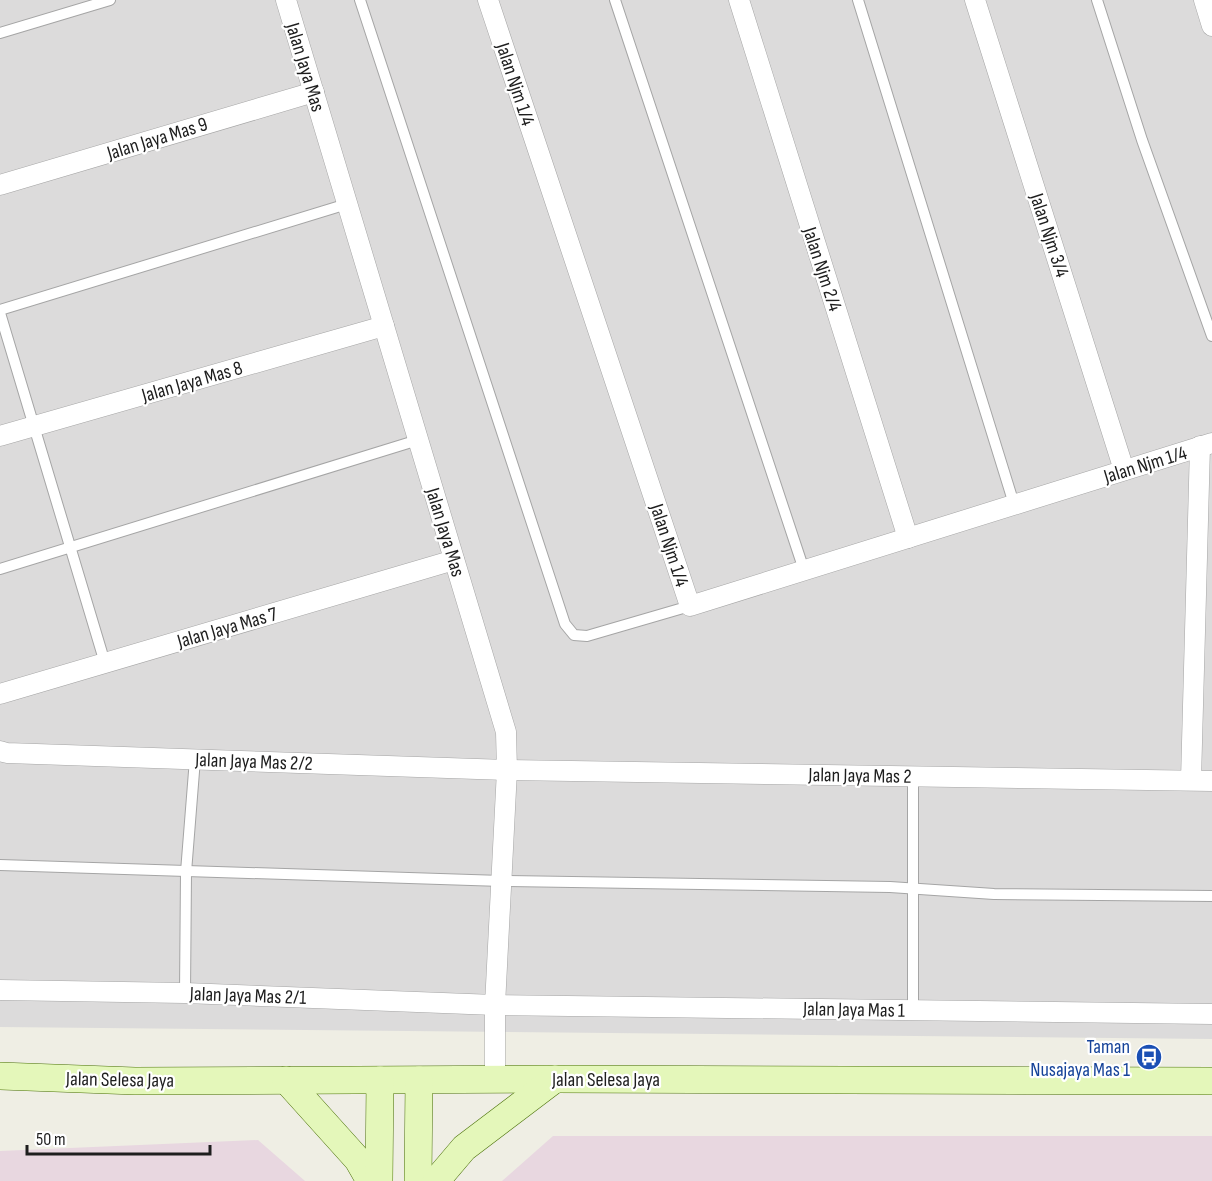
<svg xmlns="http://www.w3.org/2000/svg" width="1212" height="1181" font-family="'Sofia Sans Condensed',sans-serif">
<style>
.residential{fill:#dcdbdb}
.industrial{fill:#e8d7e0}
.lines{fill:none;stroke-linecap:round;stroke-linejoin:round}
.lane-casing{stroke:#a5a5a5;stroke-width:12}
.street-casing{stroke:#a5a5a5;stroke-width:21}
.secondary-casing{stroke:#4b7109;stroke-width:28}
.lane{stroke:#fff;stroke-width:10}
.street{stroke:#fff;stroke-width:20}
.secondary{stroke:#e4f7ba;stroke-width:27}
.labels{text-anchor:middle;stroke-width:4.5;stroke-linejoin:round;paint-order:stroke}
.street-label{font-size:20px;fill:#1e1e1e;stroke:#fff}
.transit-label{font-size:20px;fill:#164399;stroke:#fff;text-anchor:end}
</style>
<rect width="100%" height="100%" fill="#efeee4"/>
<!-- residential -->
<polygon class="residential" points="0,0 1212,0 1212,1039 0,1027"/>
<!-- industrial -->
<g class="industrial">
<polygon points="553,1136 1212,1136 1212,1181 502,1181"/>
<polygon points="258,1140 305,1181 0,1181 0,1151"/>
</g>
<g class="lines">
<defs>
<g id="lane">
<polyline points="360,0 565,624 574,635 587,636 690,606"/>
<polyline points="615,0 804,570"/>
<polyline points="858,0 1014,504"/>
<polyline points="1097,0 1142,140 1212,336"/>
<polyline points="0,33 110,0"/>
<polyline points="0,310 347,204"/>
<polyline points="0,313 105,663"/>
<polyline points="0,569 418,440"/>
<polyline points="0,865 502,881 890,887 994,894 1212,896"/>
<polyline points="185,993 186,872 195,759"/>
<polyline points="913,1010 913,776"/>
</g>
<g id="street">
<polyline points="286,0 506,732 507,770 495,1005 495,1079"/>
<polyline points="488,0 690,606 1212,443"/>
<polyline points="739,0 908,538"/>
<polyline points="975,0 1124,470"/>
<polyline points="1204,0 1212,26"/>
<polyline points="0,185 314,92"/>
<polyline points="0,436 384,326"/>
<polyline points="0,694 454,560"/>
<polyline points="0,751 7,753 507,770 1212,781"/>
<polyline points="1191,780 1200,446"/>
<polyline points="0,990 185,993 495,1005 1212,1014"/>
</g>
<g id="secondary">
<polyline points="0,1076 135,1081 555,1079 1212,1081"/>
<polyline points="286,1080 358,1160 370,1181"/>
<polyline points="379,1181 380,1080"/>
<polyline points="418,1181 419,1080"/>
<polyline points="436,1181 464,1148 555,1079"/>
</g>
</defs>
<!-- lane casing -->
<use href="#lane" class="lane-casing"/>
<!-- street casing -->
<use href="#street" class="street-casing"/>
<!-- secondary casing -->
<use href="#secondary" class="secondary-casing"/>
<!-- lane -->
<use href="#lane" class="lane"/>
<!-- street -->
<use href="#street" class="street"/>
<!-- secondary -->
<use href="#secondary" class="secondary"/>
</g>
<!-- icons -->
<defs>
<symbol id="bus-disc" viewBox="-11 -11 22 22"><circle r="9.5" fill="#1a4fb4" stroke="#fff"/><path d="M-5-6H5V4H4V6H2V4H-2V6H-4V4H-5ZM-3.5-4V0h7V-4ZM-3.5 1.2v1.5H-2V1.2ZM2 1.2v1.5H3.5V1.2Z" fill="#fff"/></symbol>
</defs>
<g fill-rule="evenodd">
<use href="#bus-disc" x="1134" y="1042" width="30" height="30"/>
</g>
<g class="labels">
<!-- street labels -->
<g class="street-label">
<text transform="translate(306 67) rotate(73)" y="7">Jalan Jaya Mas</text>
<text transform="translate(516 84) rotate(72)" y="7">Jalan Njm 1/4</text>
<text transform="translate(157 138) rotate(-17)" y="7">Jalan Jaya Mas 9</text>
<text transform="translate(1050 235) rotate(72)" y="7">Jalan Njm 3/4</text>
<text transform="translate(823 269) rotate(72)" y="7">Jalan Njm 2/4</text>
<text transform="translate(192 381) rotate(-16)" y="7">Jalan Jaya Mas 8</text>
<text transform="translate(1145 464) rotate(-17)" y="7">Jalan Njm 1/4</text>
<text transform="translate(446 532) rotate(73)" y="7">Jalan Jaya Mas</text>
<text transform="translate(670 545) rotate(72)" y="7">Jalan Njm 1/4</text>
<text transform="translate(227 627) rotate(-16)" y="7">Jalan Jaya Mas 7</text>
<text transform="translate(254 761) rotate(2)" y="7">Jalan Jaya Mas 2/2</text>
<text transform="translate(860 775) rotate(1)" y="7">Jalan Jaya Mas 2</text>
<text transform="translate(248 995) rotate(2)" y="7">Jalan Jaya Mas 2/1</text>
<text transform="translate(854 1009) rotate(1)" y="7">Jalan Jaya Mas 1</text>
<text transform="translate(120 1079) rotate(1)" y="7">Jalan Selesa Jaya</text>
<text x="606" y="1086">Jalan Selesa Jaya</text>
</g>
<!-- transit labels -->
<g class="transit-label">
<text x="1130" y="1053">Taman<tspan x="1130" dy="23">Nusajaya Mas 1</tspan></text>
</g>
</g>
<!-- scale -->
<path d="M27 1145v9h183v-9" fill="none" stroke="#1e1e1e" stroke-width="3"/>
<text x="36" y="1145" font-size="18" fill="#1e1e1e" stroke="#ffffff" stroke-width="4.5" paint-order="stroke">50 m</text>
</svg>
